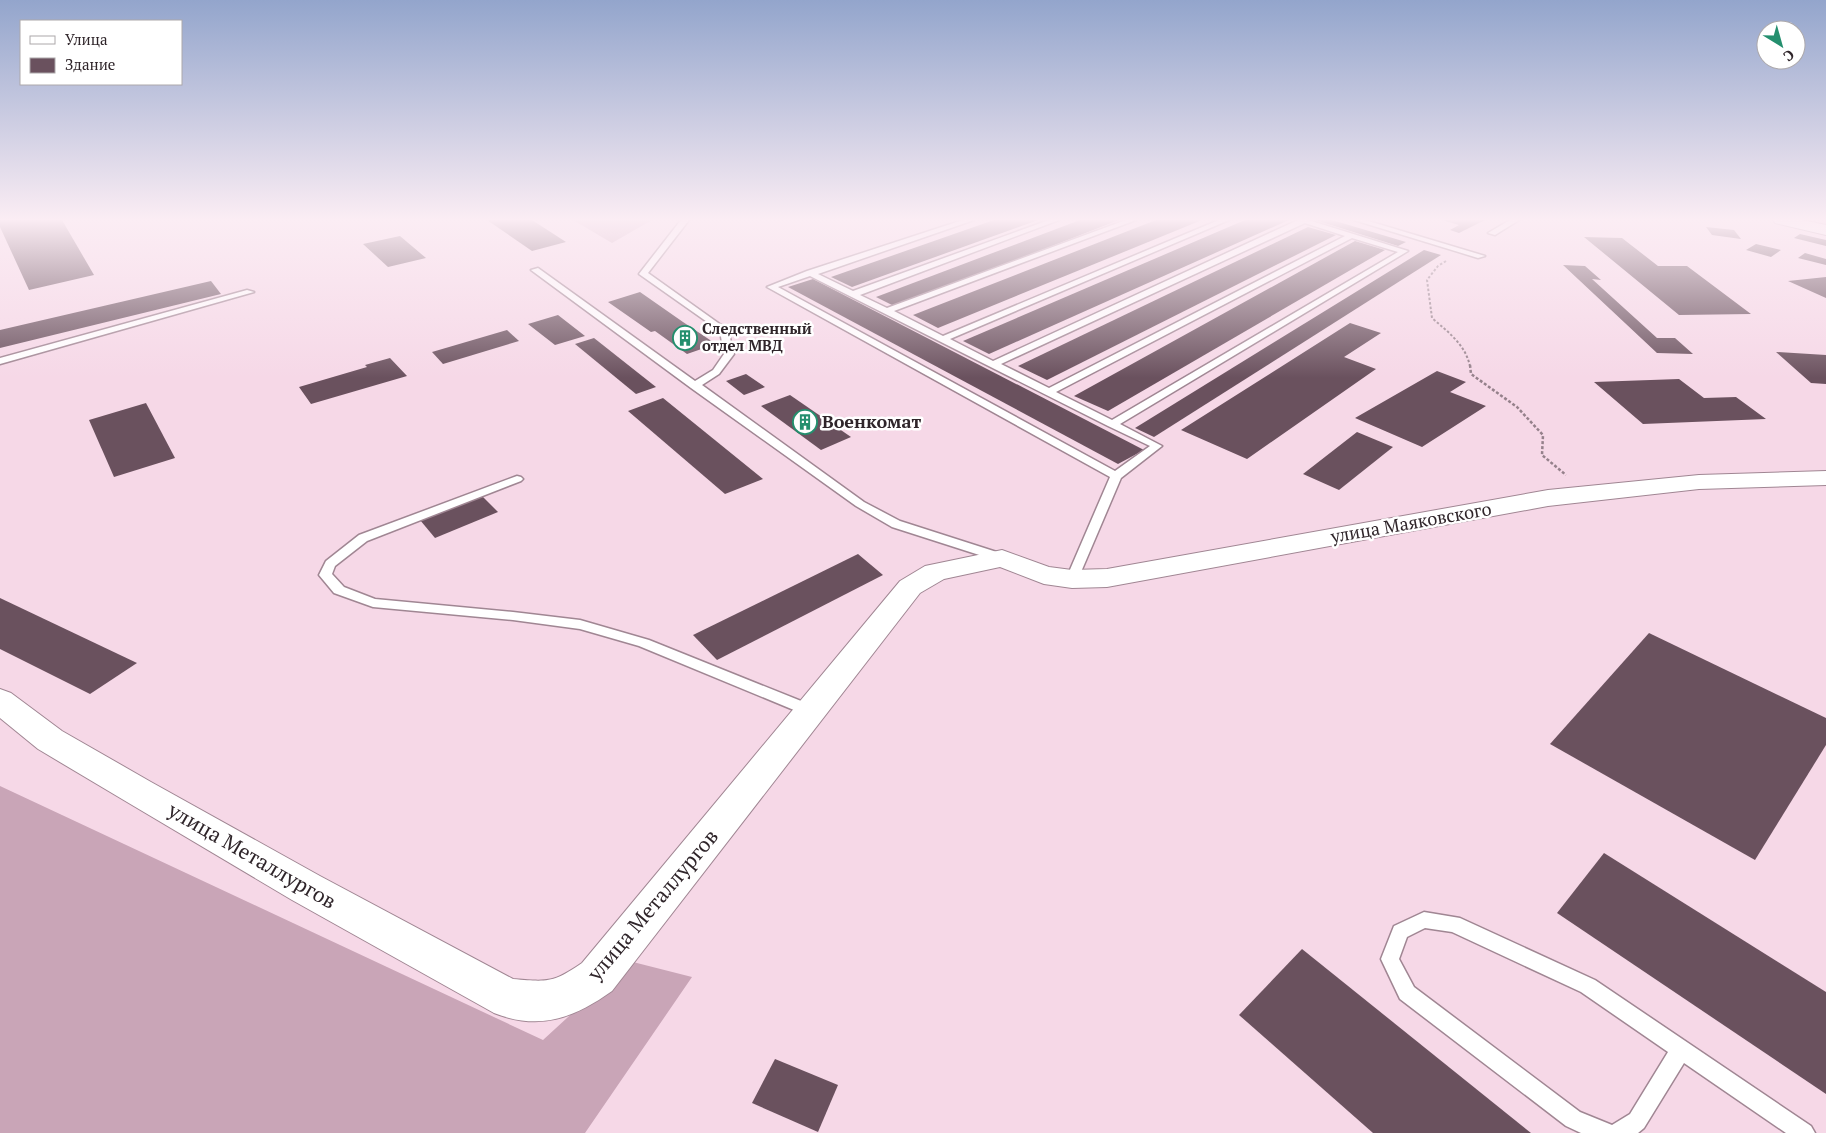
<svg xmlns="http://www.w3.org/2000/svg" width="1826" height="1133" font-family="'PT Serif',serif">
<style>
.forest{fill:#c9a5b7}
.building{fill:#6a515e}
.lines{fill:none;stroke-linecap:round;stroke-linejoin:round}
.service-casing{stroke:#a08693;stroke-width:3}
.tertiary-casing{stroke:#a08693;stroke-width:2}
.secondary-casing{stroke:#a08693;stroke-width:2}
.path-far1{stroke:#95818b;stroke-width:2;stroke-dasharray:2.5 2;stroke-linecap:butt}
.path{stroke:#95818b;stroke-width:2.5;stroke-dasharray:3 2;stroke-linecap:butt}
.service{fill:#fff;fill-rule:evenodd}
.tertiary{fill:#fff;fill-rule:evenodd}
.secondary{fill:#fff;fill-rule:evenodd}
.labels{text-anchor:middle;stroke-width:5;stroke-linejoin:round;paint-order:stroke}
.far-poi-label{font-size:15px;font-weight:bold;fill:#2f252a;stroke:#fff;text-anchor:start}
.poi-label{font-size:18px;font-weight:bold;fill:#2f252a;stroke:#fff;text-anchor:start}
.street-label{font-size:18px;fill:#2f252a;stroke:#fff}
.near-street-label{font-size:21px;fill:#2f252a;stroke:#fff}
</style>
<rect width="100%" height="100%" fill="#f6d8e7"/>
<!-- forest -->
<g class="forest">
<polygon points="573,220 652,220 612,243"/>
<polygon points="0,786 543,1040 629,961 692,977 585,1133 0,1133"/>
</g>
<!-- building -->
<g class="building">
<polygon points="0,220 62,220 94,275 29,290 0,227"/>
<polygon points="487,220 532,220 566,242 532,251"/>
<polygon points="994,220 1038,220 852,287 831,277"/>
<polygon points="1080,220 1119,220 896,307 876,297"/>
<polygon points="1156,220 1202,220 938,328 913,315"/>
<polygon points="1245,220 1289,220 989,354 963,341"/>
<polygon points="1315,220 1332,220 1406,242 1398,246"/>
<polygon points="1442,220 1485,220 1459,233 1450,230 1459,225"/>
<polygon points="1308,227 1336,235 1047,380 1018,366"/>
<polygon points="1706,227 1734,230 1741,239 1712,235"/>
<polygon points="1800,234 1826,240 1826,246 1794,238"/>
<polygon points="400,236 426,258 388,267 363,244"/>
<polygon points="1584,237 1622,238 1658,266 1687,266 1751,314 1679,315"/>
<polygon points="1355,241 1385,250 1108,411 1074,396"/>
<polygon points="1756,244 1781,250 1771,257 1746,250"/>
<polygon points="1424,250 1441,255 1154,437 1135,428"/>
<polygon points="1805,253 1826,259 1826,265 1798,258"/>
<polygon points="1563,265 1585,266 1601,280 1592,279 1657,338 1675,338 1693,354 1657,353"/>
<polygon points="1826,277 1826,298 1788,281"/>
<polygon points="813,279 1144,450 1118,464 788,287"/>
<polygon points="211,281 221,294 0,348 0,330"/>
<polygon points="640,292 683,322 716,344 687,354 655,331 651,332 608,302"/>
<polygon points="558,315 585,336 555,345 528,324"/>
<polygon points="1350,323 1381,333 1344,357 1376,369 1247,459 1181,430"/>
<polygon points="507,330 519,341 443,364 432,352"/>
<polygon points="594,338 656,387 636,394 575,344"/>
<polygon points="1776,352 1826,355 1826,384 1811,383"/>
<polygon points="390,358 407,376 311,404 299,387 367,367 365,365"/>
<polygon points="1437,371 1466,382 1450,392 1486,406 1422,447 1355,418"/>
<polygon points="746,374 765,387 744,395 726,381"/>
<polygon points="1679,379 1704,398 1736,397 1766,419 1643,424 1594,382"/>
<polygon points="790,395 851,437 821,450 761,406"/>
<polygon points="663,398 763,479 725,494 628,411"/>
<polygon points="146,403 175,458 114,477 89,420"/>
<polygon points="1357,432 1393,447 1339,490 1303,474"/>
<polygon points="482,496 498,512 435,538 420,520"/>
<polygon points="858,554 883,575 717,660 693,635"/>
<polygon points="0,598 137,663 90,694 0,649"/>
<polygon points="1649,633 1826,718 1826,745 1755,860 1550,744"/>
<polygon points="1604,853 1826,992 1826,1094 1557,913"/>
<polygon points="1302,949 1531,1133 1373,1133 1239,1015"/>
<polygon points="775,1059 838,1085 818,1132 752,1103"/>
</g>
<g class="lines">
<defs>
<g id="service">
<polygon points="681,220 689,220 648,273 728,330 734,354 719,374 702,385 864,502 900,521 1006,555 1008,558 1006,561 998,561 892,527 856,506 691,388 531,270 538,268 695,381 713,370 724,354 720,331 639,274"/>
<path d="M963,220H974L818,274L853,291L1049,220H1059L860,295L887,308L1126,220H1136L894,311L943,336L1219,220H1229L950,339L993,361L1298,220H1308L1408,251L1120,424L1162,446L1121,478L1078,579L1072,583L1066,579L1110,477L767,287L807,271ZM1305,223L1345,236L1049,388L1001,364ZM1352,238L1398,252L1112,420L1056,392ZM810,276L1108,426L1150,446L1115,471L778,287Z"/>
<polygon points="1354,220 1365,220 1485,256 1478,258"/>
<polygon points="1510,220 1519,220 1495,235 1488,233"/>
<polygon points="247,290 254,292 0,364 0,358"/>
<polygon points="517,476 521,477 523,479 521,481 367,541 335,566 332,574 344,587 375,599 513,612 580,620 649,640 816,707 818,711 816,715 811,716 806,715 639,646 580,629 513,620 373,607 334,593 319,575 326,561 359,535"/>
<path d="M1424,912L1460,918L1595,980L1811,1126L1815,1133H1786L1684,1063L1644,1128L1638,1133H1581L1566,1126L1400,999L1381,959L1394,926ZM1425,928L1452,932L1581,992L1668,1052L1630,1114L1612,1125L1580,1112L1414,987L1399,959L1407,937Z"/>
</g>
<path id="tertiary" d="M1826,471V485L1699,489L1548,506L1107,587L1072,588L1044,584L1000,567L944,579L920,593L612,991C574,1018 540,1031 494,1013L292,900L127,802L38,749L0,718V689L11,693L62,731L151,782L320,876L513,979C548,982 553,983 582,963L900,581L925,566L1002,550L1049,567L1072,570L1107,569L1548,490L1699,475Z"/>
<polygon id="secondary" points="1773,220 1802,220 1826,225 1826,235 1775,223"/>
</defs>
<!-- service casing -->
<use href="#service" class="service-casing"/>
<!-- tertiary casing -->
<use href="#tertiary" class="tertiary-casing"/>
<!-- secondary casing -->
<use href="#secondary" class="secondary-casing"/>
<!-- path-far1 -->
<path class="path-far1" d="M1446,261L1438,266L1427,280L1432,318C1448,332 1465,344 1470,366"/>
<!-- path -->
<polyline class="path" points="1470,365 1471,374 1517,407 1543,435 1542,455 1566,475"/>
<!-- service -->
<use href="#service" class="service"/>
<!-- tertiary -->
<use href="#tertiary" class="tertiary"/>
<!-- secondary -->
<use href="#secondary" class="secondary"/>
</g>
<!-- sky -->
<linearGradient id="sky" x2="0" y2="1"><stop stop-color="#93a5cc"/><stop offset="0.58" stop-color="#fbedf4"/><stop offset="1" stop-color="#fbedf4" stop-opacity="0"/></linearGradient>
<rect width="1826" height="378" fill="url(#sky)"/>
<!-- icons -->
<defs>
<symbol id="building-ring" viewBox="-11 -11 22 22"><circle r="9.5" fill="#fff" stroke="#248f6e" stroke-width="1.5"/><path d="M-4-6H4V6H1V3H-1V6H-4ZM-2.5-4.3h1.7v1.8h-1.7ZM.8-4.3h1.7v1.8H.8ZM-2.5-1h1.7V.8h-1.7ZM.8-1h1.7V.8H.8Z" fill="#248f6e"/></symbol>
</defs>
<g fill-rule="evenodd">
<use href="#building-ring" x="671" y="324" width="28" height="28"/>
<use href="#building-ring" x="791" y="408" width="28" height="28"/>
</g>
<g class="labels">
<!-- far-poi labels -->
<g class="far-poi-label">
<text x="702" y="334">Следственный<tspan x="702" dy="17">отдел МВД</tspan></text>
</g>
<!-- poi labels -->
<g class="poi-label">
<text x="822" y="428">Военкомат</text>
</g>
<!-- street labels -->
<g class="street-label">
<text transform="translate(1411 523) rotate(-10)" y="6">улица Маяковского</text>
</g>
<!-- near-street labels -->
<g class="near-street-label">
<text transform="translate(252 856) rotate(30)" y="7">улица Металлургов</text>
<text transform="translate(653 905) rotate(-50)" y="7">улица Металлургов</text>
</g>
</g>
<!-- legend -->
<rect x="20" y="20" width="162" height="65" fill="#ffffff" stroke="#aca8aa"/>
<rect x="30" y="36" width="25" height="8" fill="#ffffff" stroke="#aca8aa"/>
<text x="65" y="45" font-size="15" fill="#2f252a">Улица</text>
<rect x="30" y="58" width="25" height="15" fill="#6a515e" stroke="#aca8aa"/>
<text x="65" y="70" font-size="15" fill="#2f252a">Здание</text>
<!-- north arrow -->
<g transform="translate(1781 45) rotate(143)"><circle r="24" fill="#ffffff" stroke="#aca8aa"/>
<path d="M0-4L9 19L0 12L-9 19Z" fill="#248f6e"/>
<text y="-8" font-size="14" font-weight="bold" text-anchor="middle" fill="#2f252a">С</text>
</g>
</svg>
